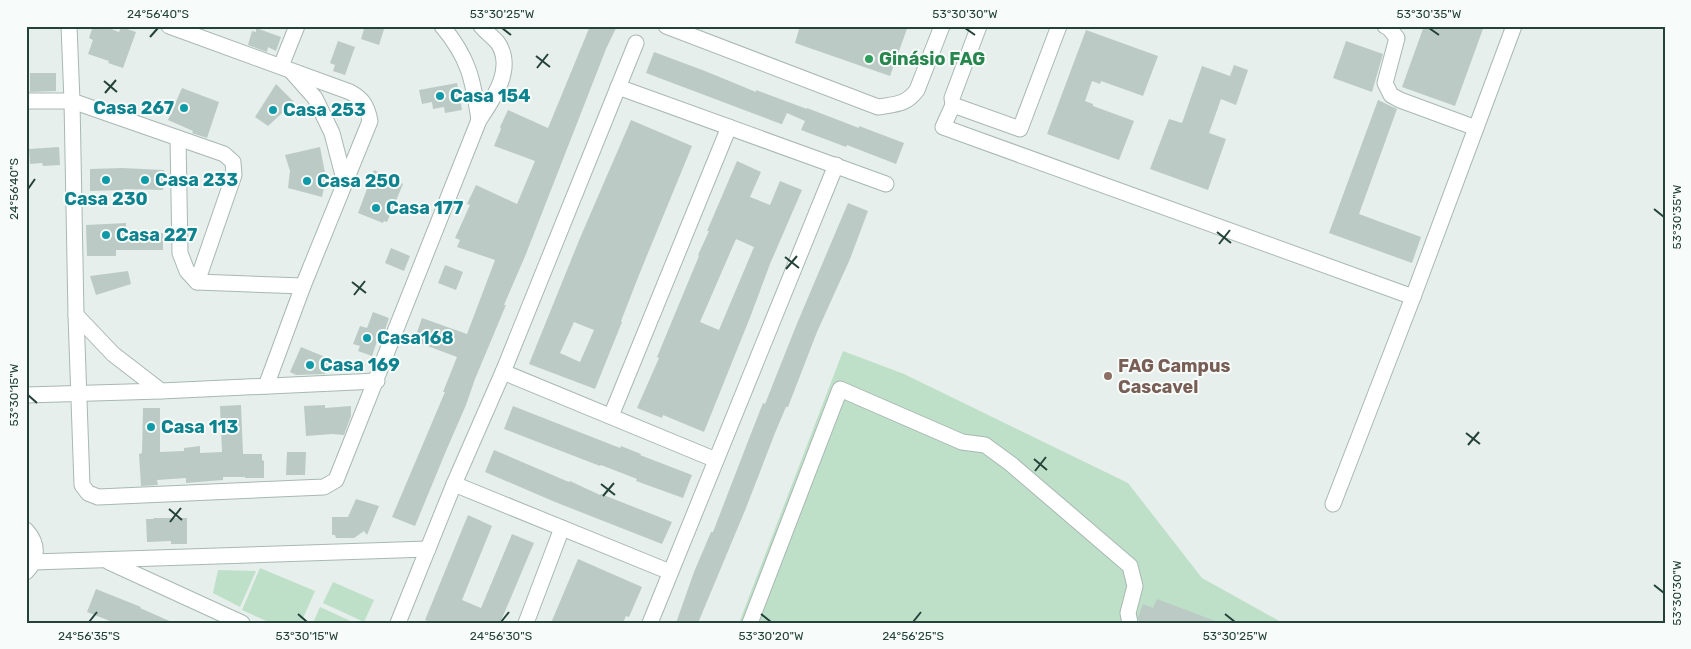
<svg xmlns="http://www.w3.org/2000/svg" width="1691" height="649" font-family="Rubik,sans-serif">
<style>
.green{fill:#bfe0c8}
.building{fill:#bbcac4;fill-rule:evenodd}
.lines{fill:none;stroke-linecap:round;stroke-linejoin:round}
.minor-casing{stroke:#a8b8b2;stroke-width:17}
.minor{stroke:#fff;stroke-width:15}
.ticks{fill:none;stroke:#24423a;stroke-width:2}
.leisure-dot{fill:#2e9e5b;stroke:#f7fbf9;stroke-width:2}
.culture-dot{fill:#0f9aa8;stroke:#f7fbf9;stroke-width:2}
.education-dot{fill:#8d6e63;stroke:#f7fbf9;stroke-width:2}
.labels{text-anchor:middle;stroke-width:4;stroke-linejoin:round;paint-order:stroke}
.leisure-label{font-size:18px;font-weight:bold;fill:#27864d;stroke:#f7fbf9;text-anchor:start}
.culture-label{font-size:18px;font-weight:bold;fill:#0d838f;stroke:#f7fbf9;text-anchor:start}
.education-label{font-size:18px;font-weight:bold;fill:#785e54;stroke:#f7fbf9;text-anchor:start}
.neatline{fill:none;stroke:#24423a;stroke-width:2}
.ticks-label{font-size:12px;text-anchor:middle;fill:#24423a}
</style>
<rect width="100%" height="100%" fill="#e6efeb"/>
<!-- green -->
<g class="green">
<polygon points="843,351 904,374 1128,483 1202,578 1283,623 739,623"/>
<polygon points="260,568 315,591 301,623 271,623 242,610"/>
<polygon points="218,570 256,571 240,607 213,593"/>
<polygon points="333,582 374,600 364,622 323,603"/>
<polygon points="320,607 355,623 313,623"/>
</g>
<!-- building -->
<g class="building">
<polygon points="93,26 103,26 119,32 121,27 136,32 123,68 108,63 109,61 88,54 93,40 89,38"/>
<polygon points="365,26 385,26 379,45 361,39"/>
<polygon points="590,26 617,26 606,49 526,254 504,305 506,305 475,379 466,405 446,451 415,526 392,517 445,392 443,392 457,357 414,341 422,318 467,334 495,260 457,247 460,240 455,238 470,205 467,204 476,185 517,204 535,161 494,146 501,129 500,127 508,110 548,128"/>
<polygon points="800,26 908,26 890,76 795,43"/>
<polygon points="1424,26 1484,26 1455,106 1402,87"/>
<polygon points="256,28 281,37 276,51 268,47 267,52 248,45 252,31 256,32"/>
<polygon points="1086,30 1158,56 1143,96 1101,81 1100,84 1092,81 1085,101 1093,104 1093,106 1134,121 1119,160 1047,134"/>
<polygon points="338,41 355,47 345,75 333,71 335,65 330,63"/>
<polygon points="1346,41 1383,54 1372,92 1333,78"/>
<polygon points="654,52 705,71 756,92 756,90 807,109 807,108 859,128 859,126 904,143 896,164 847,145 846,147 801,130 805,121 787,113 782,124 781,124 646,73"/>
<polygon points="1234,65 1248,70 1236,105 1221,99 1209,133 1226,139 1208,190 1150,169 1169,119 1182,123 1202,66 1230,76"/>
<polygon points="30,73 56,73 56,91 30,92"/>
<polygon points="457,83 462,110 445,113 444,107 433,109 432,102 422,104 419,90"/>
<polygon points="276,84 294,102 268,126 255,117"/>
<polygon points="182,88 219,102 207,138 192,133 193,131 168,120"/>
<polygon points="1378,100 1397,109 1359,214 1421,237 1412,263 1329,233"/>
<path d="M631,120L692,146L641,270L621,321L622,322L595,389L529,364L580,238ZM574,322L594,330L580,362L560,353Z"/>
<polygon points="59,147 60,165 43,166 42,163 30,164 29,149"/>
<polygon points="320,147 326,178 322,197 288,188 290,171 285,155"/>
<path d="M737,161L761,172L750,197L770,205L780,181L802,190L770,264L751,315L704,432L663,415L662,418L637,408L659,358L657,357L699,256L698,255L709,231H707ZM736,239L754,247L719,330L700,322Z"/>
<polygon points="122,168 164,170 163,190 123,189 123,190 90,191 90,169"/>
<polygon points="374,170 403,184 387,222 384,221 383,223 358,213"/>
<polygon points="848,203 868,211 850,259 817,332 788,407 786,407 775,433 746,508 698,623 676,623 694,572 711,532 713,532 750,436 763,403 765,404 796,326"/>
<polygon points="126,223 126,232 163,233 163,250 116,250 116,256 87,256 86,225"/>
<polygon points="391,248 410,256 404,271 385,263"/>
<polygon points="445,265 463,272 456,290 438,283"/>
<polygon points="128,271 131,284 96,295 90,276"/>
<polygon points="373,312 389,318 385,330 380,332 372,356 358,351 360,346 353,344 360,326 367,328"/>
<polygon points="301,347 330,359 325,374 296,375 290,372"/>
<polygon points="241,405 243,454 262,454 262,460 264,461 264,478 245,478 245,477 223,477 223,480 186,483 186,478 157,480 158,485 141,486 139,454 142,453 143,408 160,408 160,452 184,451 184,448 200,446 200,453 222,452 220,406"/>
<polygon points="325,405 325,408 351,406 351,416 344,435 332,434 306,436 304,406"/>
<polygon points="513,406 620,448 621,446 641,454 640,455 692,475 683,498 636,481 637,479 601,465 600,466 504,429"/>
<polygon points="494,450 569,482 570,481 600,495 601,494 672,522 662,544 555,502 485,472"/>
<polygon points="287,452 306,452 305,475 286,475"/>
<polygon points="356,499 379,506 367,535 364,531 354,538 336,538 335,535 332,535 332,517 348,517"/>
<polygon points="468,515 492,526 462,600 481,608 512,534 534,543 500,623 432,623 425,620"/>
<polygon points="154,518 187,518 187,544 171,544 171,541 147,542 146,519 153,519"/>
<polygon points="578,559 642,587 629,617 626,616 623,623 551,623"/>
<polygon points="96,589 141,607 140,608 174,623 115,623 87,612"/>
<polygon points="1157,599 1218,622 1218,623 1139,623 1138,617 1143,604 1153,608"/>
</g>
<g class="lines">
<defs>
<g id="minor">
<path d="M69,26L72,101L76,315L82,485L88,493L98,497L324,487L336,480L479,120C493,99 515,69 498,43C493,37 486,32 481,26"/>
<path d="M169,26L350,92C363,99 367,106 370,121L303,286L266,386"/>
<path d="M442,26C469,58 473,80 479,120"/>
<path d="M666,26L878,107C896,104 906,105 917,90L942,26"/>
<polyline points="979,26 952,98 953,105 1020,129 1059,26"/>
<polyline points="1385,26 1389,28 1397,38 1385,83 1391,95 1400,100 1476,128"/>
<polyline points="281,66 297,26"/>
<polyline points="292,72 315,98 332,133 345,183"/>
<polyline points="618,87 886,184"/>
<polyline points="26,101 72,101 224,154 233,162 234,175 197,282"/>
<polyline points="953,105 943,127 1413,297"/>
<polyline points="178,138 180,253 187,271 197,282 303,286"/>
<polyline points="76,315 113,354 161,391"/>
<polyline points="503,372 716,460"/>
<polyline points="26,395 161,391 377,381"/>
<polyline points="611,416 729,127"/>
<polyline points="454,484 670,572"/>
<polyline points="1333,504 1413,297 1514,26"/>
<path d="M26,530C38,543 39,559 26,572"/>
<polyline points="33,562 428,549"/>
<polyline points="109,562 242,623"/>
<polyline points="398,623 454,484 503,372 636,43"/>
<polyline points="526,623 562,528"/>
<polyline points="650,623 836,165"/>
<polyline points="750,623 840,389 962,442 985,445 1011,464 1130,566 1135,586 1128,613 1130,623"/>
</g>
</defs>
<!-- minor casing -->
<use href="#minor" class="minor-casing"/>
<!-- minor -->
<use href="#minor" class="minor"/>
</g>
<!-- ticks -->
<path class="ticks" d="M502,28L511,35M965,28L975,35M1429,28L1439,35M150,37L158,28M536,56L550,67M537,68L548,54M104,81L117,92M105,93L116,80M28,189L35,179M1654,209L1664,217M1217,232L1231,243M1219,244L1230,230M785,257L799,268M786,269L797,256M352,282L366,293M354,295L365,281M28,395L37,403M1466,433L1480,444M1468,445L1479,432M1034,459L1047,470M1035,471L1046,457M601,484L615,495M603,496L614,483M169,509L182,520M170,522L181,508M1654,585L1664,593M298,614L307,622M761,614L771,622M1225,614L1235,622M89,622L97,612M501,622L509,612M913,622L921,612"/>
<!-- markers -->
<circle class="leisure-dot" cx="869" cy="59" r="5"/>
<g class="culture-dot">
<circle cx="440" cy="96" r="5"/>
<circle cx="184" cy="108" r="5"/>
<circle cx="273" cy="110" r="5"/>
<circle cx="106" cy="180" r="5"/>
<circle cx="145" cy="180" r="5"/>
<circle cx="307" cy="181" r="5"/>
<circle cx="376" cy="208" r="5"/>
<circle cx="106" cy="235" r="5"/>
<circle cx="367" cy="338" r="5"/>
<circle cx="310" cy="365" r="5"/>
<circle cx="151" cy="427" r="5"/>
</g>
<circle class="education-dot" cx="1108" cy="376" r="5"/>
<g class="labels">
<!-- leisure labels -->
<g class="leisure-label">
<text x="879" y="65">Ginásio FAG</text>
</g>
<!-- culture labels -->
<g class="culture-label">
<text x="450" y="102">Casa 154</text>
<text x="174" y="114" text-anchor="end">Casa 267</text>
<text x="283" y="116">Casa 253</text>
<text x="155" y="186">Casa 233</text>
<text x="317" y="187">Casa 250</text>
<text x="106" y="205" text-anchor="middle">Casa 230</text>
<text x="386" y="214">Casa 177</text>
<text x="116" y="241">Casa 227</text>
<text x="377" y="344">Casa168</text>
<text x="320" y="371">Casa 169</text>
<text x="161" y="433">Casa 113</text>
</g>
<!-- education labels -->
<g class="education-label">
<text x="1118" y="372">FAG Campus<tspan x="1118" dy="21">Cascavel</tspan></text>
</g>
</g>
<!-- border -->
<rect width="1691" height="649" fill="none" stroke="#f7fbf9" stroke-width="55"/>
<rect x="28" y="28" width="1636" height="594" class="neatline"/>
<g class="ticks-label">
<text x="158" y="18">24°56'40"S</text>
<text x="502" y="18">53°30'25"W</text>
<text x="965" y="18">53°30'30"W</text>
<text x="1429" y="18">53°30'35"W</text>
<text transform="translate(14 189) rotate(-90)" y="4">24°56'40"S</text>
<text transform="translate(1677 217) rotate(-90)" y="4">53°30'35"W</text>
<text transform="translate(14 395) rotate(-90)" y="4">53°30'15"W</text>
<text transform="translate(1677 593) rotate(-90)" y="4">53°30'30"W</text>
<text x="89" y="640">24°56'35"S</text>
<text x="307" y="640">53°30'15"W</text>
<text x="501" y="640">24°56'30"S</text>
<text x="771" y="640">53°30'20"W</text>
<text x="913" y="640">24°56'25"S</text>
<text x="1235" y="640">53°30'25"W</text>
</g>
</svg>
